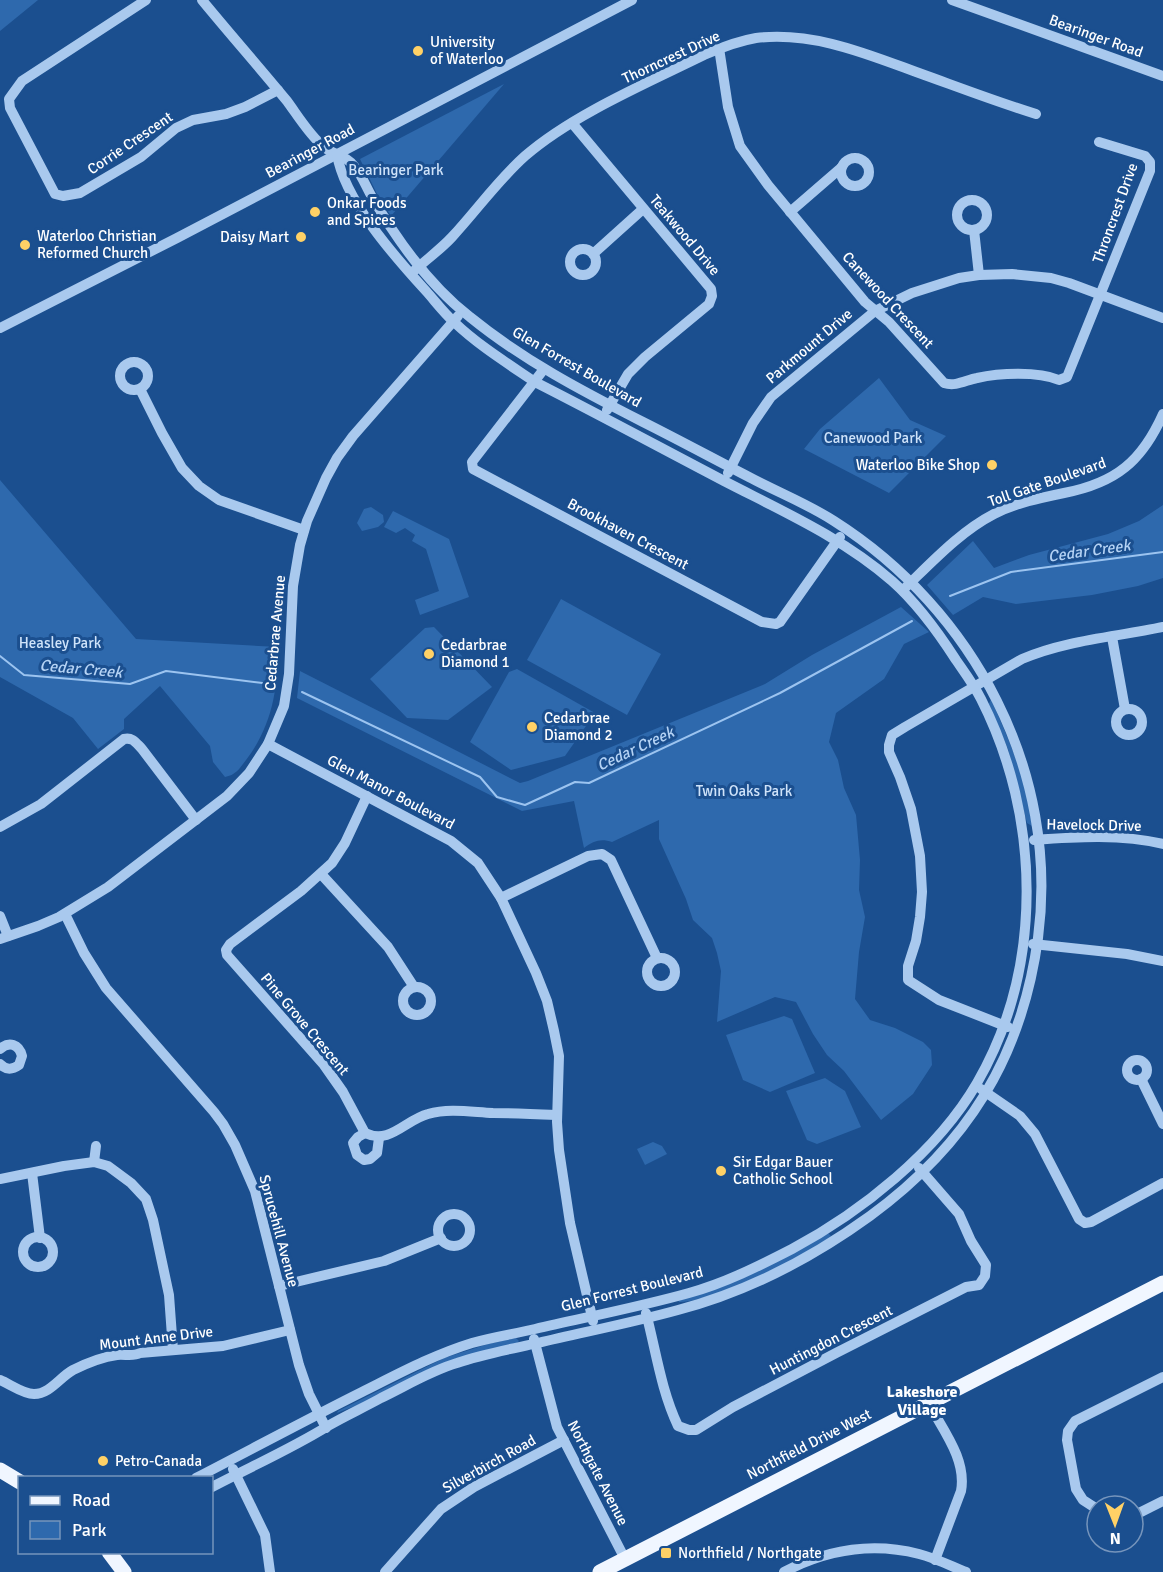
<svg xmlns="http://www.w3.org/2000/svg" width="1163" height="1572" font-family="Signika,sans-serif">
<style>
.green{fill:#2e69ad}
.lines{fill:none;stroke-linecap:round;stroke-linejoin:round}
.stream{stroke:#9cc4f0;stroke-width:2}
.minor{stroke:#a9c9ee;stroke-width:10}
.major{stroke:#f0f6ff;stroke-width:15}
.poi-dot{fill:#ffd166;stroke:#1b4f8f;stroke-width:2}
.labels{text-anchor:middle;stroke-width:6;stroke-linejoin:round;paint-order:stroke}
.street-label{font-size:15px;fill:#fff;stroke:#1b4f8f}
.poi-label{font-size:15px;fill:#fff;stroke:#1b4f8f;text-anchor:start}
.park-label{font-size:15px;fill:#cfe3fa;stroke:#1b4f8f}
.water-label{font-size:16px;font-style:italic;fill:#b5d3f5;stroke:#1b4f8f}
.neighbourhood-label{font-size:16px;font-weight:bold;fill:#fff;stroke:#1b4f8f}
</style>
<rect width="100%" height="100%" fill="#1b4f8f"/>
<!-- green -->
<g class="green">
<polygon points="0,0 38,0 0,31"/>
<polygon points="504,84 391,216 377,194 360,159"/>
<polygon points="879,378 910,420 946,436 889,493 804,449 820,429"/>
<path d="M0,480L136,639L278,647C278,689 272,726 246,760C240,768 236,775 225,777L213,762L210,746L160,686L124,719V729L98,749L73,718L0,677Z"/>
<polygon points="1163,505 1163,578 1138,586 1092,595 1016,604 983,597 953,615 927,585 973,541 994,568 1029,555 1108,534 1139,521"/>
<polygon points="371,507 383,515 384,522 378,527 362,531 357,523 364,509"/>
<polygon points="393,511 449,539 469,597 420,615 415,600 439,591 426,549 412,541 415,535 405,528 396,533 384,527"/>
<polygon points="561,599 661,654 627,715 527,660"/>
<path d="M901,607L929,632L904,644L884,679L836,713L829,742L838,760L844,788L856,815L860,860L859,890L865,917L859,952L855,999L870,1020L895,1028L923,1042L931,1050L932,1065L913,1094L881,1120L844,1071L827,1055L813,1034L796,1002L775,997L717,1022L721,971L717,953L712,938L693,920L686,899L659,839V820L612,842C601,838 593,841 584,848L574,801L522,811L297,698L300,671L520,783L528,781L765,684L812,655Z"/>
<polygon points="434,627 492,687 448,720 407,718 370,679 425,628"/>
<polygon points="517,669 595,713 565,756 511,770 470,742 509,672"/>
<path d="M991,699C1009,741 1028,780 1032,826L1027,823L1008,749L989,704Z"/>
<polygon points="784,1016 792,1019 815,1073 770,1092 743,1080 726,1035"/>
<polygon points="825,1078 845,1091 861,1127 817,1144 807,1140 786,1091"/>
<polygon points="653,1142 662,1146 667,1154 645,1165 637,1149"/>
<path d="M828,1233L831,1236L822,1243C792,1261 712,1303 679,1302L678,1300Z"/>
<polygon points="516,1338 519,1341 517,1343 337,1413 338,1411 444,1358 488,1344"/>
</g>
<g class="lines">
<!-- stream -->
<g class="stream">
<polyline points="950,596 1011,572 1163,552"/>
<polyline points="0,656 24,675 130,684 166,671 271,684"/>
<polyline points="302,692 480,777 497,797 525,805 575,782 589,783 780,693 912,621"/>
</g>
<!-- minor -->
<g class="minor">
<polyline points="146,0 22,81 9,99 10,108 55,194 63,196 80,193 141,157 176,128 193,120 226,114 245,107 278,90"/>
<path d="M202,0C230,34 259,67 287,101C298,116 310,136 324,147C334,155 347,156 354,166C362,175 366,187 372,197C397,240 430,286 470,317C523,360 582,391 643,422C679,440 714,459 749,477C777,492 808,504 834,521C974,610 1060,772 1038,938C1022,1057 967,1145 870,1216C812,1258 746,1292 678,1310C631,1323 584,1332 538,1343C511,1349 483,1354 457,1363C430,1371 406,1386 381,1398C363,1408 345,1416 328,1426C291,1449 250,1467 212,1487"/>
<polyline points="952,0 1163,76"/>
<path d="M719,48L728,107L740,146L768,185L865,302L889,322L944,383C956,387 966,380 977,378C999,373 1038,371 1059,380L1067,377L1150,171V162L1145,156L1099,142"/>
<polyline points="572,123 711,289 712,296 709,304 645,357 628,374 607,410"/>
<circle cx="855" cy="172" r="14"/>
<circle cx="972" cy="215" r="15"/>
<polyline points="790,212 842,167"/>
<polyline points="974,230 979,275"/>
<circle cx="583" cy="262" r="13"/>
<polyline points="593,254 643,209"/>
<path d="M415,270C427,259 441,249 452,237C477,210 498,180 525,156C572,115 647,83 704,55C720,48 738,41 756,38C813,31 867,54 919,73C958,87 997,102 1036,114"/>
<polyline points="0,328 177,238 632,0"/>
<circle cx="134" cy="376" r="14"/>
<polyline points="544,369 472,462 473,469 762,622 776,624 780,622 840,537"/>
<polyline points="140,389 162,433 182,468 199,486 219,500 304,530"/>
<polyline points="728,473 753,423 771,397 875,311 912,293 959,278 979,275 1012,274 1051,278 1069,283 1163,318"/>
<path d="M906,587C933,561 961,531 994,514C1016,503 1040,498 1064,493C1116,483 1142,461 1163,414"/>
<polyline points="1112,637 1125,709"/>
<circle cx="1129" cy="722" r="13"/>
<polyline points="268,744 451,841 478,863 501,898 536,973 547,1001 554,1031 559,1056 557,1122 559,1150 570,1223 593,1321"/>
<path d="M367,796L345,843L332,863L301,891L230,944L226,950L227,955L324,1065L343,1092L365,1133C390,1145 405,1120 428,1114C449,1108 471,1112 493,1113C514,1113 536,1114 557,1115"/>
<path d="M0,827L41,804L124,739C133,737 136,743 142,749L196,820"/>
<path d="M1034,840C1076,837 1122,834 1163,844"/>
<polyline points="321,874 388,947 414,987"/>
<polyline points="501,898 588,856 602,854 611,860 657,958"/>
<polyline points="65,914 84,953 106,988 214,1112 223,1124 235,1145 255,1191 299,1365 309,1394 326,1428"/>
<polyline points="0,916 8,936"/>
<polyline points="0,939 38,926 59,917 108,887 227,796 249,773 268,744 284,706 289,674 293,586 300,545 307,521 326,478 337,458 353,436 458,316"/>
<polyline points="1033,944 1127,954 1163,961"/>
<circle cx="661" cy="972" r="14"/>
<circle cx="417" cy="1001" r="14"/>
<path d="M1008,1027L939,1000L908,980V966L916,941L920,917L922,892L920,856L911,809L900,777L889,752V745L892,735L905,727L1022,659C1066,640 1116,637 1163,627"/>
<path d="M0,1049C9,1041 19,1044 22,1056L19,1065C12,1070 6,1070 0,1064"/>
<circle cx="1137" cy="1070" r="10"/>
<polyline points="1141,1079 1163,1124"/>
<polyline points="981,1089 1020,1116 1035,1134 1079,1219 1085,1223 1091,1222 1163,1183"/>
<polyline points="365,1133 358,1137 353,1143 357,1155 364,1160 370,1159 377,1153 379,1138"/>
<polyline points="94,1162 96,1146"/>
<polyline points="32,1173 40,1238"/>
<polyline points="0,1179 64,1166 94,1162 108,1166 131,1183 146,1199 153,1220 169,1295 173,1350"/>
<circle cx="454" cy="1230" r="16"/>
<circle cx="38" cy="1252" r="15"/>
<polyline points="279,1286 384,1261 441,1238"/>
<path d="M646,1313C656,1351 661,1390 678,1426L689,1430H696L733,1407L836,1353L966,1287L979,1285L985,1276L986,1265L971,1241L959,1214L919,1168"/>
<polyline points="534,1339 557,1427 625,1559"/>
<path d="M0,1380C10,1384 23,1394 34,1394C50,1394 60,1377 73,1370C87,1363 102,1357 117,1355C125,1354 133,1357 140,1353L223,1346L290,1330"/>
<path d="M928,1402C942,1429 967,1459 961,1491L935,1560"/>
<polyline points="233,1469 265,1535 270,1572"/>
<path d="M196,1478C252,1449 306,1420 362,1392C398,1374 433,1355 472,1343C493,1337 514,1334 535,1329C587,1317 639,1307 689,1293C725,1283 759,1266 792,1249C861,1212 937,1152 977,1083C1044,967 1041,817 981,699C974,685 965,673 956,660C938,632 917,603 892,581C843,538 782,511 724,481C661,448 598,414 535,382C507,363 478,345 454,322C444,313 435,301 426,291C395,257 344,200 337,154"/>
<polyline points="1097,1509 1083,1500 1076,1489 1067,1440 1068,1431 1075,1421 1163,1377"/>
<polyline points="1133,1516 1163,1501"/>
<polyline points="385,1572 441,1509 474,1487 564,1440"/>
<path d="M784,1572C826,1550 872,1542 919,1554C935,1558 951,1566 966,1572"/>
</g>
<!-- major -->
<g class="major">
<polyline points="0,1470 20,1482"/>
<polyline points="109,1552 124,1572"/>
<polyline points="600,1572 1163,1283"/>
</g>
</g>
<!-- markers -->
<g class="poi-dot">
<circle cx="418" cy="51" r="6"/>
<circle cx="315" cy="212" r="6"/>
<circle cx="301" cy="237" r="6"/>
<circle cx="25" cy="245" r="6"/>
<circle cx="992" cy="465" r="6"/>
<circle cx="429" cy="654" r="6"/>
<circle cx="532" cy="727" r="6"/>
<circle cx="721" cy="1171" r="6"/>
<circle cx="103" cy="1461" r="6"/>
<rect x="660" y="1547" width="12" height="12" rx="3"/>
</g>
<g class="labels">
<!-- street labels -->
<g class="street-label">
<text transform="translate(1096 36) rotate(20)" y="5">Bearinger Road</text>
<text transform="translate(671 57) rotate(-25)" y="5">Thorncrest Drive</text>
<text transform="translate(130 143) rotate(-34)" y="5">Corrie Crescent</text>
<text transform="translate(310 151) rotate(-28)" y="5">Bearinger Road</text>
<text transform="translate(1115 213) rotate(-70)" y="5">Throncrest Drive</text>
<text transform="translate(685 235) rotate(50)" y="5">Teakwood Drive</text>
<text transform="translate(888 300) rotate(47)" y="5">Canewood Crescent</text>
<text transform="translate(809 346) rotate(-40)" y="5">Parkmount Drive</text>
<text transform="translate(577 367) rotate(30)" y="5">Glen Forrest Boulevard</text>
<text transform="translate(1047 482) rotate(-19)" y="5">Toll Gate Boulevard</text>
<text transform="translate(628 534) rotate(28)" y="5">Brookhaven Crescent</text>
<text transform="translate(275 633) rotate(-85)" y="5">Cedarbrae Avenue</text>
<text transform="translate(391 792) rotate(28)" y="5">Glen Manor Boulevard</text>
<text transform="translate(1094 825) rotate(1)" y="5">Havelock Drive</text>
<text transform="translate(305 1024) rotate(50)" y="5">Pine Grove Crescent</text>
<text transform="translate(279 1231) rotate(75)" y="5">Sprucehill Avenue</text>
<text transform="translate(632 1289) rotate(-14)" y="5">Glen Forrest Boulevard</text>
<text transform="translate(156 1338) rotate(-7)" y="5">Mount Anne Drive</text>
<text transform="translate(831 1340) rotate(-27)" y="5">Huntingdon Crescent</text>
<text transform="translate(809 1444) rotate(-27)" y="5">Northfield Drive West</text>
<text transform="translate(489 1464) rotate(-29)" y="5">Silverbirch Road</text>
<text transform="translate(598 1473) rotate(63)" y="5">Northgate Avenue</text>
</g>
<!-- poi labels -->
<g class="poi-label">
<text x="430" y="47">University<tspan x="430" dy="17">of Waterloo</tspan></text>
<text x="327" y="208">Onkar Foods<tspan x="327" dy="17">and Spices</tspan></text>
<text x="37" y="241">Waterloo Christian<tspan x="37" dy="17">Reformed Church</tspan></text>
<text x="289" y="242" text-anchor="end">Daisy Mart</text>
<text x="980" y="470" text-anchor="end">Waterloo Bike Shop</text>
<text x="441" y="650">Cedarbrae<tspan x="441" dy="17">Diamond 1</tspan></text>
<text x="544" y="723">Cedarbrae<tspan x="544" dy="17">Diamond 2</tspan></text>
<text x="733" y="1167">Sir Edgar Bauer<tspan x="733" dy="17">Catholic School</tspan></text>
<text x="115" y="1466">Petro-Canada</text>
<text x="678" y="1558">Northfield / Northgate</text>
</g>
<!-- park labels -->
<g class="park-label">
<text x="396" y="175">Bearinger Park</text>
<text x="873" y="443">Canewood Park</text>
<text x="60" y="648">Heasley Park</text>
<text x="744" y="796">Twin Oaks Park</text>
</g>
<!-- water labels -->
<g class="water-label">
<text transform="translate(1089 550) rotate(-8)" y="6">Cedar Creek</text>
<text transform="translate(81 668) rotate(5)" y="6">Cedar Creek</text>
<text transform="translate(635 748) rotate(-25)" y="6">Cedar Creek</text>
</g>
<!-- neighbourhood labels -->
<g class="neighbourhood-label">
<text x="922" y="1397">Lakeshore<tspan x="922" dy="18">Village</tspan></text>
</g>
</g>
<!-- legend -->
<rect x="18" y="1476" width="195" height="78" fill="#1b4f8f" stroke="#7695bc" stroke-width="1.5"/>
<rect x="30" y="1496" width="30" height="9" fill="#f0f6ff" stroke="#7695bc" stroke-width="1.5"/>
<text x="72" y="1506" font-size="18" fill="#ffffff">Road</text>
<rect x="30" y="1521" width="30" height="18" fill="#2e69ad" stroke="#7695bc" stroke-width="1.5"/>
<text x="72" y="1536" font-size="18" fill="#ffffff">Park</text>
<!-- north arrow -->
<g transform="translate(1115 1524) rotate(179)"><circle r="28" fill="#1b4f8f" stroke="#7695bc" stroke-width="1.5"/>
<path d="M0-4.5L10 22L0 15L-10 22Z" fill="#ffd166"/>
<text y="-9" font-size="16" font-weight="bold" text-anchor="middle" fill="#ffffff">N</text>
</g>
</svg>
